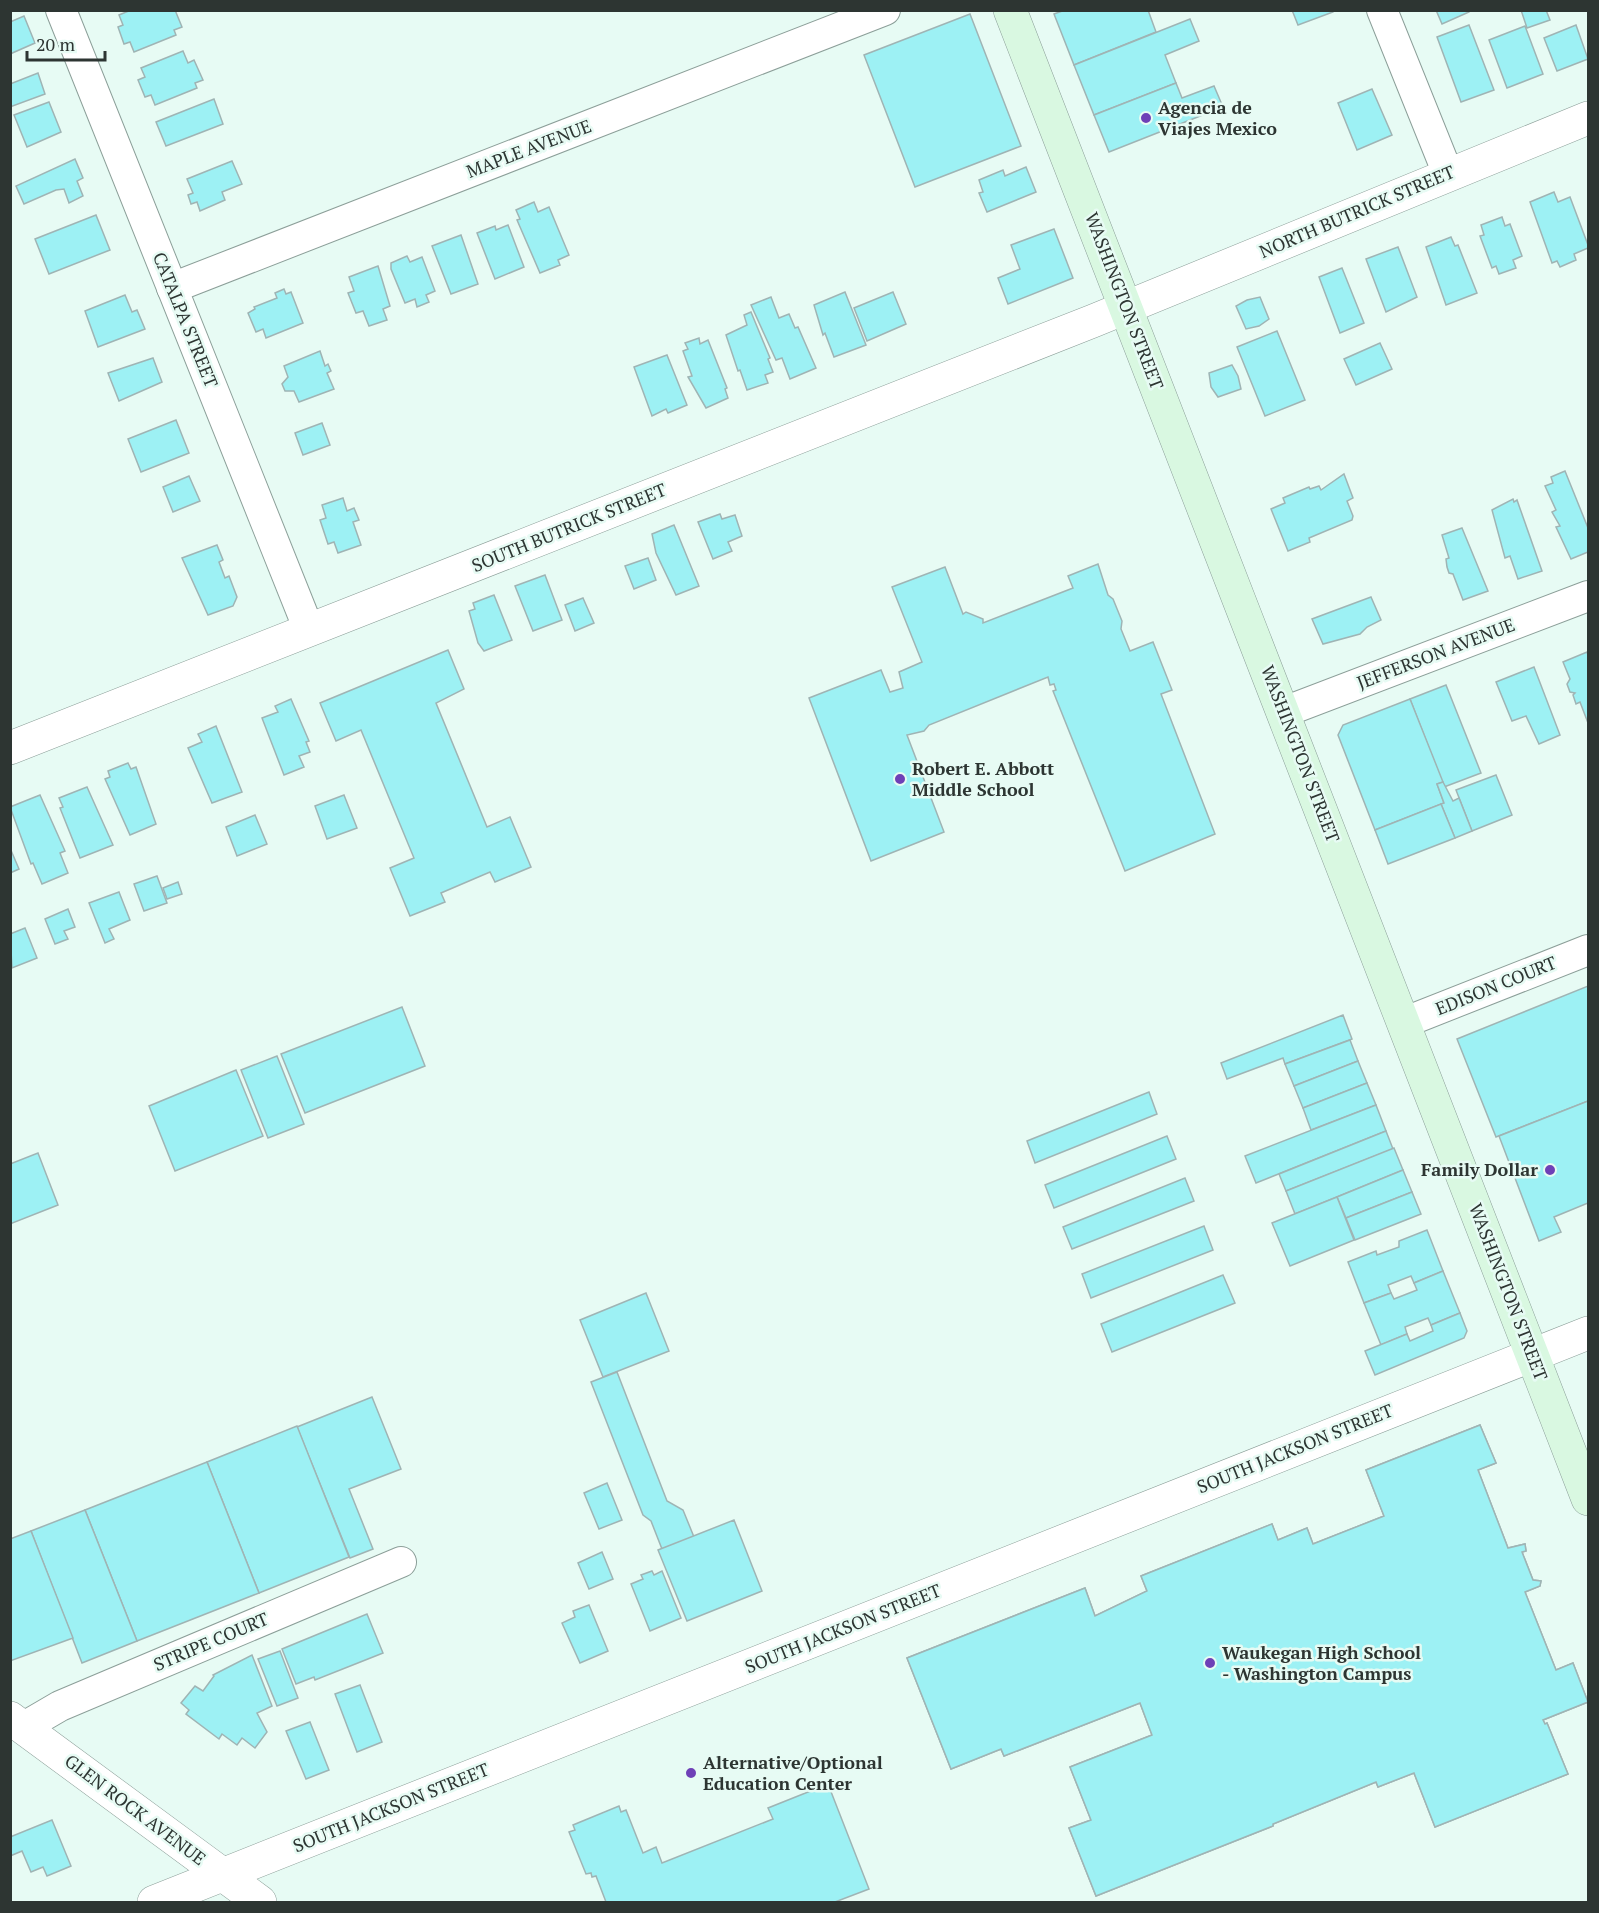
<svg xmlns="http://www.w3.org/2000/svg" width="1599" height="1913" font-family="'PT Serif',serif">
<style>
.building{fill:#9df1f4;stroke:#9fb4b4;stroke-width:1.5;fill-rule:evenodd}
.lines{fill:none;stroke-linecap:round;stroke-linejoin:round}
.minor-casing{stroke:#8c9f99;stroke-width:32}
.tertiary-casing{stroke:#8c9f99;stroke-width:34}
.secondary-casing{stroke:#8c9f99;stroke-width:34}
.minor{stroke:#fff;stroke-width:30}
.tertiary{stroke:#fff;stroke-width:33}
.secondary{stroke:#d9f8e1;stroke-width:33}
.poi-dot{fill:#6e40b7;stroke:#e7fbf4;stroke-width:2}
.labels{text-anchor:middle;stroke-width:5;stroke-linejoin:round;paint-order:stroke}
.poi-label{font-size:18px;font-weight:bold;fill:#2d3532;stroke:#e7fbf4;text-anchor:start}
.street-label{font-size:18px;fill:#2d3532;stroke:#e7fbf4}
</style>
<rect width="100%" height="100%" fill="#e7fbf4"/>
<!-- building -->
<g class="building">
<polygon points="131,10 175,10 182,27 174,30 176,35 134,52 130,42 124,44 118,27 123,25 119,15"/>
<polygon points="1065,10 1148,10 1156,32 1074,65 1054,14"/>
<polygon points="1292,10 1333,10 1333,12 1298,25"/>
<polygon points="1436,10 1469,10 1469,12 1442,24"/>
<polygon points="1521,10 1546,10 1550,20 1527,28"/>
<polygon points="970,14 1021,146 915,187 864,55"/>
<polygon points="24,16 35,43 10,54 10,22"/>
<polygon points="1190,19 1199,41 1165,55 1176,83 1094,115 1074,65"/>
<polygon points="1469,25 1494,90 1461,102 1437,37"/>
<polygon points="1576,25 1588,59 1557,71 1544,38"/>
<polygon points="1525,26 1543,74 1507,88 1489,40"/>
<polygon points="183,51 188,63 194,60 203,80 195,83 197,88 155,105 151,95 145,97 138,80 145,77 141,68"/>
<polygon points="38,73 45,94 10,107 10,84"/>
<polygon points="1176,83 1182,98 1214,86 1223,107 1109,152 1094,115"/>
<polygon points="1372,89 1392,135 1357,150 1338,103"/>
<polygon points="214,99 223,124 166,146 156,122"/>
<polygon points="49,102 61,132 27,147 14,115"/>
<polygon points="75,159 83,178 77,181 83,196 69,203 64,189 56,190 24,204 16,186"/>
<polygon points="232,161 242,184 222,192 225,200 200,211 197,202 191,204 188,195 193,193 187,179"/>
<polygon points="1026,167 1036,192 987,212 979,193 983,192 979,180 1003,170 1005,176"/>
<polygon points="1554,192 1558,202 1570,197 1588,245 1588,248 1574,254 1576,260 1560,267 1557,261 1552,263 1530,202"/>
<polygon points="534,202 538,212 549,207 569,255 558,260 560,265 540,273 517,220 520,219 516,210"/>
<polygon points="96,215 110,250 49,274 35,239"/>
<polygon points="1502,217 1505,226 1510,224 1522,256 1513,260 1516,268 1499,274 1496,266 1492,268 1480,236 1484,235 1481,225"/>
<polygon points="508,225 524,267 495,279 477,233 495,226 496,230"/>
<polygon points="1054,229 1073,278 1008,304 998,278 1020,269 1011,245"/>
<polygon points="461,235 478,284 451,294 432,246"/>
<polygon points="1451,237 1455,246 1458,245 1477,293 1446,305 1426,247"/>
<polygon points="1398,247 1417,297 1386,312 1366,259"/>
<polygon points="407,256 410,262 422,257 435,291 426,295 429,302 417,307 415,299 405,303 391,269 391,263"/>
<polygon points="378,266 390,306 383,309 387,320 369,326 363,311 356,313 348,293 354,291 349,277"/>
<polygon points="1342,268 1364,323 1340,333 1319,277"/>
<polygon points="284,289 286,294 291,292 303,323 266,338 263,329 256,332 248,313 255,309 254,307 277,298 275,293"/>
<polygon points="845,292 866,345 834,357 825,333 823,335 814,305"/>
<polygon points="893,292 906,324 867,341 854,308"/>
<polygon points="125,295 132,312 137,310 145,329 98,347 85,311"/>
<polygon points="771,297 779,318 789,314 795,328 798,327 816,368 790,379 782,358 776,360 751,305"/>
<polygon points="1260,297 1269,319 1259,326 1246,329 1236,306 1247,300"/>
<polygon points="751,312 770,358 768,359 773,372 765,375 768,383 747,390 740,370 738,371 726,335 747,325 744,315"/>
<polygon points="1277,331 1305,400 1265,416 1237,347"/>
<polygon points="699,338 700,344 708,340 727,388 725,389 728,398 706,408 688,377 692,376 683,351 688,349 685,343"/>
<polygon points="1380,343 1392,369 1356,385 1344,359"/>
<polygon points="320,351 325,366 328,364 331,371 327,373 334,389 299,402 294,391 285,391 282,384 288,377 284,366"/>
<polygon points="667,355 687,405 668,413 666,409 652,416 634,367"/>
<polygon points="153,358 162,382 119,401 108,373"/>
<polygon points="1232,365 1238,376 1241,389 1218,397 1211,387 1209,373"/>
<polygon points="176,420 189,453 141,472 128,439"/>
<polygon points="322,423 330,445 303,455 295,433"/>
<polygon points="1565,471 1588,528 1588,552 1571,559 1556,527 1560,526 1552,512 1556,510 1545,486 1553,483 1551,477"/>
<polygon points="1344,474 1353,498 1347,501 1353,516 1352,520 1309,538 1310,542 1288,551 1271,509 1285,503 1283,498 1309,487 1310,489 1319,486 1321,490"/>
<polygon points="189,476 200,501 173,512 163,487"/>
<polygon points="343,498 347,511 354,508 359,520 353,522 361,545 338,553 334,542 328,544 320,520 326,518 322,505"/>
<polygon points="1513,499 1514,502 1517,500 1542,571 1518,579 1510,556 1505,558 1492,510"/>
<polygon points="720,514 722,519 735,515 742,536 728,542 732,551 713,559 698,522"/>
<polygon points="674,525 699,586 676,595 656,553 652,534"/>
<polygon points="1462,528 1488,591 1463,600 1453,574 1449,573 1447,567 1446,559 1449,558 1442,535"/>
<polygon points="217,545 223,560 219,562 225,578 229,576 237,597 233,606 208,615 182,558"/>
<polygon points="648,558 656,580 634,589 625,566"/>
<polygon points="1098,564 1108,595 1113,599 1122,621 1121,629 1130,651 1153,642 1172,690 1161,694 1215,834 1125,871 1053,691 1056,690 1054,684 1050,685 1048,677 929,725 924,731 907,735 944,832 871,861 809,698 881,670 890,692 903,688 899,672 922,662 892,587 945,567 963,614 966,612 983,619 983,623 1073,588 1068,576"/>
<polygon points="545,575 562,620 533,631 515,586"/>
<polygon points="494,595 512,640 484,651 478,643 469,611 475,609 473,603"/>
<polygon points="1371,597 1381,620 1367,627 1360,634 1323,644 1312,619"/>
<polygon points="583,598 594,623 575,631 565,605"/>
<polygon points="448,650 464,689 436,703 487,827 510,817 531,867 495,882 490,872 441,893 445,902 410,916 390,868 414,858 361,730 336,741 320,703"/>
<polygon points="1587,652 1588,655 1588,723 1580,702 1576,704 1573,695 1575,693 1570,692 1567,684 1570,679 1563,662"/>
<polygon points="1534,667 1560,735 1539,744 1526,716 1512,721 1496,682"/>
<polygon points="1446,685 1481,773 1444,787 1410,699"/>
<polygon points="291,699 309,741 306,742 310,752 299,756 304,767 284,775 262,718 278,712 275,706"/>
<polygon points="1410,699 1443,782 1437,784 1444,803 1375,830 1338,735 1343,725"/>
<polygon points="216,726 242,792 212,803 188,748 202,742 198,734"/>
<polygon points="128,763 131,769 136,767 156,824 130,835 105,779 110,777 108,771"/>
<polygon points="1496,775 1512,815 1472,831 1456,790"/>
<polygon points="1443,782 1453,801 1459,798 1472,831 1455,838 1441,804 1444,803 1437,784"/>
<polygon points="87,787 113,845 80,858 60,808 63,807 59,798"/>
<polygon points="40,795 65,851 60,853 68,873 42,884 33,863 31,864 10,807"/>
<polygon points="344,795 357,828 327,839 315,806"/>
<polygon points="1441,804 1455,838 1388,864 1375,830"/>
<polygon points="255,815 267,844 237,856 226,827"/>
<polygon points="10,848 19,869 10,873"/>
<polygon points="157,876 167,903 144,911 134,884"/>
<polygon points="178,882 182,894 167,899 163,888"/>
<polygon points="119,892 130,920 109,929 114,939 105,943 89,903"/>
<polygon points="68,909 75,927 64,931 68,939 55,944 45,919"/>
<polygon points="25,928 37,958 12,968 10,934"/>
<polygon points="1588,986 1588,1101 1496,1137 1457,1039"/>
<polygon points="402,1007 425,1066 305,1113 281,1054"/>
<polygon points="1343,1015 1352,1039 1285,1064 1283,1058 1227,1079 1221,1063"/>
<polygon points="1350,1040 1358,1061 1294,1086 1285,1064"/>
<polygon points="277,1056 304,1124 268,1138 241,1070"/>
<polygon points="1358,1061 1367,1083 1303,1108 1294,1086"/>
<polygon points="236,1070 263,1136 175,1171 149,1106"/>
<polygon points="1367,1083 1376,1105 1311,1130 1303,1108"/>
<polygon points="1149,1092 1157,1114 1035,1163 1027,1141"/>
<polygon points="1588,1101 1588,1203 1554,1217 1561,1232 1539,1241 1499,1136"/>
<polygon points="1376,1105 1386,1131 1256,1183 1245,1156"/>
<polygon points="1386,1131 1393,1149 1286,1191 1279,1174"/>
<polygon points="1167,1136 1176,1159 1054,1208 1045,1185"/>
<polygon points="1394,1148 1403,1170 1295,1214 1286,1191"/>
<polygon points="38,1153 58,1205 10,1224 10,1164"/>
<polygon points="1403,1170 1412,1192 1346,1218 1337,1197"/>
<polygon points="1185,1178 1194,1201 1072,1249 1063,1227"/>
<polygon points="1412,1192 1421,1214 1355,1240 1346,1218"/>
<polygon points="1337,1197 1354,1240 1290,1266 1272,1223"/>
<polygon points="1204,1226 1213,1250 1091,1298 1082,1274"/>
<polygon points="1427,1230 1443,1271 1414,1283 1411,1276 1388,1285 1391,1293 1364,1303 1348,1262 1376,1251 1377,1255 1399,1247 1399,1241"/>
<polygon points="1443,1271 1460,1313 1431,1325 1428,1318 1405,1327 1407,1334 1381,1345 1364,1303 1391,1293 1394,1299 1417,1290 1414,1283"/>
<polygon points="1223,1275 1235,1303 1112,1352 1101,1324"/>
<polygon points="646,1293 669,1351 603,1377 580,1320"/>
<polygon points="1460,1313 1467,1331 1464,1338 1375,1375 1365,1351 1407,1334 1410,1341 1433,1331 1431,1325"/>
<polygon points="617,1372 667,1501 683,1510 694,1537 662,1549 651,1521 643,1515 591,1382"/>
<polygon points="372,1397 401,1469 349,1489 373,1549 350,1558 297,1427"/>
<path d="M1480,1425L1496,1463L1478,1470L1508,1548L1525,1544L1526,1551L1522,1552L1533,1580L1541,1581L1540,1586L1525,1592L1556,1670L1573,1663L1588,1702L1543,1720L1545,1724L1547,1723L1568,1774L1435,1827L1414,1773L1378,1787L1376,1782L1273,1824V1826L1096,1896L1069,1828L1091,1820L1070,1767L1152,1735L1140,1703L1004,1756L1001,1749L951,1769L907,1658L1085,1588L1095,1616L1147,1591L1141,1576L1272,1524L1278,1540L1307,1528L1313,1544L1384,1516L1366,1470ZM1393,1594L1426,1676L1372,1697L1369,1692L1390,1686L1382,1667L1364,1676L1339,1615Z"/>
<polygon points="1480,1425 1496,1463 1478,1470 1508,1548 1525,1544 1526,1551 1522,1552 1533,1580 1541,1581 1540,1586 1525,1592 1556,1670 1573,1663 1588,1702 1543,1720 1545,1724 1547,1723 1568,1774 1435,1827 1414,1773 1378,1787 1376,1782 1273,1824 1273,1826 1096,1896 1069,1828 1091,1820 1070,1767 1152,1735 1140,1703 1004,1756 1001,1749 951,1769 907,1658 1085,1588 1095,1616 1147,1591 1141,1576 1272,1524 1278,1540 1307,1528 1313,1544 1384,1516 1366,1470"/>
<polygon points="297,1426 349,1557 259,1593 207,1462"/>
<polygon points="207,1462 259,1593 137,1641 85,1510"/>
<polygon points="607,1483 622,1520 599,1529 584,1493"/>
<polygon points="85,1510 137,1641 82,1663 31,1531"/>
<polygon points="734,1520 762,1591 687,1621 658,1550"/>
<polygon points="31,1531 73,1638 10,1661 10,1539"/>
<polygon points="602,1552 613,1579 589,1589 578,1563"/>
<polygon points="652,1571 654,1575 662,1571 681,1618 650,1631 631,1584 643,1579 641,1575"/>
<polygon points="589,1605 608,1651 580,1663 562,1623 575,1617 573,1611"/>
<polygon points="367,1614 383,1653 315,1680 314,1677 296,1684 282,1649"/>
<polygon points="280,1651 298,1698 277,1706 258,1659"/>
<polygon points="252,1655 272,1706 257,1713 267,1732 255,1748 242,1738 237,1745 222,1734 219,1739 186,1714 189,1710 181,1703 195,1686 203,1691 214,1676 213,1675"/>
<polygon points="360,1685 382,1742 357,1752 335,1694"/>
<polygon points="310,1722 329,1770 306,1779 286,1731"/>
<polygon points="828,1784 869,1889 835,1902 606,1902 596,1876 592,1877 591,1873 586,1874 569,1832 575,1830 573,1825 619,1806 621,1812 626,1810 643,1853 656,1847 662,1863 773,1819 768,1808"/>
<polygon points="52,1820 71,1866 47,1876 43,1867 31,1872 22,1851 10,1856 10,1837"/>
</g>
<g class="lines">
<defs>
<g id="minor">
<polyline points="61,10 309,630"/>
<polyline points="1382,10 1448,174"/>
<polyline points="172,288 885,10"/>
<polyline points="1284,712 1588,596"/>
<polyline points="1403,1023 1588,950"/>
<polyline points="24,1727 60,1706 401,1562"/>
</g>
<g id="tertiary">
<polyline points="10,748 1093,321 1588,118"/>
<polyline points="10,1718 260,1902"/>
<polyline points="154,1902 1588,1333"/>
</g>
<polyline id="secondary" points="1010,10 1588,1499"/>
</defs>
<!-- minor casing -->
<use href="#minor" class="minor-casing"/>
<!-- tertiary casing -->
<use href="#tertiary" class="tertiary-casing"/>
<!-- secondary casing -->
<use href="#secondary" class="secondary-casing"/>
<!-- minor -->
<use href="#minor" class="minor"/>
<!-- tertiary -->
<use href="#tertiary" class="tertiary"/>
<!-- secondary -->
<use href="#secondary" class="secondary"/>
</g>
<!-- markers -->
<g class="poi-dot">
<circle cx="1146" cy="118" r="6"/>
<circle cx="900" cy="779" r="6"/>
<circle cx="1550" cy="1170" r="6"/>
<circle cx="1210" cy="1663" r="6"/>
<circle cx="691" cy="1773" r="6"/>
</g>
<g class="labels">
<!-- poi labels -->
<g class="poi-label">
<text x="1158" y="114">Agencia de<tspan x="1158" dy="21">Viajes Mexico</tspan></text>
<text x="912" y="775">Robert E. Abbott<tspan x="912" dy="21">Middle School</tspan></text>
<text x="1538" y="1176" text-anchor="end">Family Dollar</text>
<text x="1222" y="1659">Waukegan High School<tspan x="1222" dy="21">- Washington Campus</tspan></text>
<text x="703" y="1769">Alternative/Optional<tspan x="703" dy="21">Education Center</tspan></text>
</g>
<!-- street labels -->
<g class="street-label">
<text transform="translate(529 149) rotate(-21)" y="6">MAPLE AVENUE</text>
<text transform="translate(1357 212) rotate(-23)" y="6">NORTH BUTRICK STREET</text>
<text transform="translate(1124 301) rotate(69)" y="6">WASHINGTON STREET</text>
<text transform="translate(185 320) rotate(68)" y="6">CATALPA STREET</text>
<text transform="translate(569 528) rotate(-22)" y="6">SOUTH BUTRICK STREET</text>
<text transform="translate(1436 654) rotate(-21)" y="6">JEFFERSON AVENUE</text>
<text transform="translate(1300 754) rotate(69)" y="6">WASHINGTON STREET</text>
<text transform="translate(1496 986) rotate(-22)" y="6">EDISON COURT</text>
<text transform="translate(1508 1292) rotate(69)" y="6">WASHINGTON STREET</text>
<text transform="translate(1295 1449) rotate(-22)" y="6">SOUTH JACKSON STREET</text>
<text transform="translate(843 1629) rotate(-22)" y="6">SOUTH JACKSON STREET</text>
<text transform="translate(211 1642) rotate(-23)" y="6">STRIPE COURT</text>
<text transform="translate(391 1808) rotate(-22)" y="6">SOUTH JACKSON STREET</text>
<text transform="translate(135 1810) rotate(37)" y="6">GLEN ROCK AVENUE</text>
</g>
</g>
<!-- border -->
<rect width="1599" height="1913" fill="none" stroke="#2d3532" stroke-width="24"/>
<!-- scale -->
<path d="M27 51v9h78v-9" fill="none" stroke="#2d3532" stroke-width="3"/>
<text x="36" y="51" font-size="18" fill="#2d3532" stroke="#e7fbf4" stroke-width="4.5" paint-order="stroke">20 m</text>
</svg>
